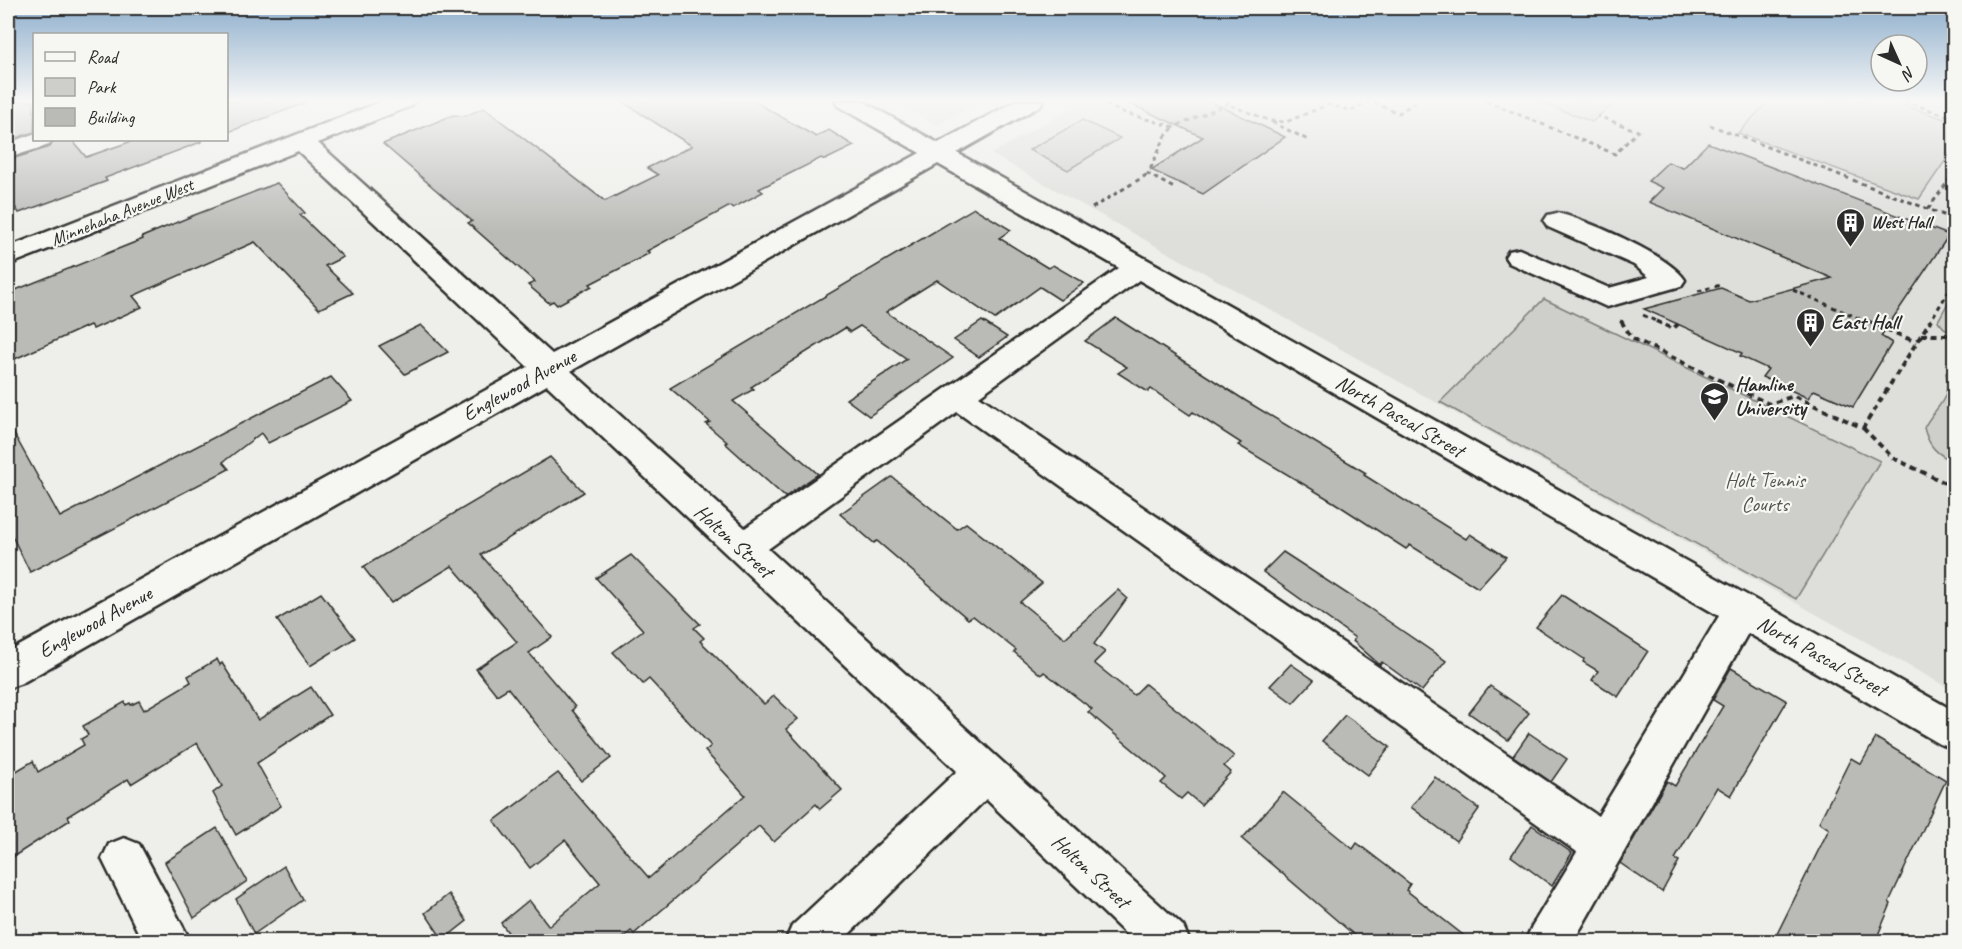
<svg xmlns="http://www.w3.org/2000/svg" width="1962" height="949" font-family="Caveat,sans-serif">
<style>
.built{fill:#dededb}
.green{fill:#cececa;stroke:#7c7c7a;stroke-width:1.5}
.building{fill:#babab7;stroke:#2b2b2b;stroke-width:1.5}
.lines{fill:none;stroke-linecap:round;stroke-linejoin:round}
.minor-casing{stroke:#2b2b2b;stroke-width:5}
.path-far1{stroke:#2b2b2b;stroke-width:3;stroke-dasharray:4.5 4;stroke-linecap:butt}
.path{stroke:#2b2b2b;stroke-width:4;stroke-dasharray:6 4.5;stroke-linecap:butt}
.minor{fill:#f6f6f2;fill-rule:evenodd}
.labels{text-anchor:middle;stroke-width:4.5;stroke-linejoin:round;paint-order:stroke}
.far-street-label{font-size:18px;fill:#2b2b2b;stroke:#f6f6f2}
.far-poi-label{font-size:18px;font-weight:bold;fill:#2b2b2b;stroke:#f6f6f2;text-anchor:start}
.poi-label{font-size:21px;font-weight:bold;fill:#2b2b2b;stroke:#f6f6f2;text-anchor:start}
.street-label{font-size:21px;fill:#2b2b2b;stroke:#f6f6f2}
.park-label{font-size:21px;fill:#545453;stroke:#f6f6f2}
</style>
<rect width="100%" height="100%" fill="#eeeeea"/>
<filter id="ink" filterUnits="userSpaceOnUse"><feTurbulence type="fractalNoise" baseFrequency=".0167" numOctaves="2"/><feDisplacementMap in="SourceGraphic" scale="12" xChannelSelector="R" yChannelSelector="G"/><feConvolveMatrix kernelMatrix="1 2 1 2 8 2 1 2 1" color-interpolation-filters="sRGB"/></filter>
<g filter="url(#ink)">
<!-- built -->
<g class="built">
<polygon points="893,101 982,101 937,125"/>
<polygon points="1083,101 1954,101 1954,691 991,154"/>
</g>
<!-- green -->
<g class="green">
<polygon points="1538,101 1616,101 1592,122"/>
<polygon points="1769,101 1891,101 1954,122 1954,148 1919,199 1738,133"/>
<polygon points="1082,120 1120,138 1068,170 1029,150"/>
<polygon points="1954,292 1954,332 1944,328 1938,321"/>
<polygon points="1544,299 1880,461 1796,599 1440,402"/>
<path d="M1954,369V462C1937,454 1929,447 1924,428C1935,406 1952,401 1946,373Z"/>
</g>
<!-- building -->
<g class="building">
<polygon points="8,101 34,101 34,132 8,141"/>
<polygon points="226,101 304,101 305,103 226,133"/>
<polygon points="621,101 754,101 816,137 829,130 854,146 825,160 821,158 759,189 763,192 733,208 730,206 647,251 650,253 590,284 592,286 557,305 553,301 549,303 528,285 535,282 468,223 472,221 383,144 453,115 465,116 484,108 605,201 658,175 647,168 692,146"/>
<polygon points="1124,101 1210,101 1285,137 1203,194 1151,170 1203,137"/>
<polygon points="54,140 72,140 86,157 135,140 201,140 201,142 105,178 107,181 19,213 8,196 8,160 50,147"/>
<polygon points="1708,143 1949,235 1881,336 1892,343 1853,407 1814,390 1808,398 1762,377 1768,369 1740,356 1742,353 1644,309 1721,288 1749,300 1832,278 1649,202 1663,188 1648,181 1668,162 1683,168"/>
<polygon points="277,183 305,213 300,215 343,257 325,266 353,293 319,309 255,242 133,296 142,307 93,329 90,325 8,362 8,293 143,239 142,237 192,216"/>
<polygon points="974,208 1011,230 999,238 1048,268 1053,265 1084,283 1060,300 1040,287 995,319 937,280 886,312 953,358 869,416 846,399 907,359 860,326 850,332 845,328 751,387 754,389 733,401 818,474 785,497 725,443 727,442 706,424 710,422 670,388"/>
<polygon points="1116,318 1246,401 1366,473 1364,475 1466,539 1470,534 1506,557 1478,588 1410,545 1406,549 1335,503 1238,445 1241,443 1193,412 1190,415 1151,389 1148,392 1118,373 1127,367 1085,341"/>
<polygon points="982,321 1007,337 979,357 954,340"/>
<polygon points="421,325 448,352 405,374 379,346"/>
<polygon points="331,377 352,401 268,443 261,433 223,462 229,469 30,572 8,528 8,423 60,517"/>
<polygon points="550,457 584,492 481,555 552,637 529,653 575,707 572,710 611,758 581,781 508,688 497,695 476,669 517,642 452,566 391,603 363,567"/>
<polygon points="892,477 957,529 966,523 1042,583 1020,602 1065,638 1118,590 1127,598 1094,644 1105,652 1094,663 1134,695 1145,684 1234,756 1224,766 1231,772 1201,805 1187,793 1181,799 1161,783 1166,778 1160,772 1088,712 1092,709 1044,672 1041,675 1014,652 1016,650 973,616 968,619 877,541 874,543 840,514"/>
<polygon points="1283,552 1369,608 1446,661 1422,691 1382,662 1380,665 1353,641 1355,638 1263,572"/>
<polygon points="631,555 700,624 694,628 704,638 700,641 764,704 774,696 798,719 786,729 842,790 820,809 816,804 774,842 759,826 634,934 631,931 618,942 515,942 501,923 529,900 549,926 600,883 565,840 530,868 494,821 558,773 649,878 745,795 705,751 711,746 649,679 643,684 613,652 643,630 596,578"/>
<polygon points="321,593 355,638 310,666 277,620"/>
<polygon points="1562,595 1648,651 1618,697 1592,680 1598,671 1583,662 1584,659 1536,627"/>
<polygon points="217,659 220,665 222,663 258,720 311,687 330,715 257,763 281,806 236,835 213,793 222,786 197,743 131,784 128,779 68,816 70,820 8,860 8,776 33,761 38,772 84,745 81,739 88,735 83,726 125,702 126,705 130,703 131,705 139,701 144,710 191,682 188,676"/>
<polygon points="1291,664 1314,680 1293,703 1270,686"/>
<polygon points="1731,668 1787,701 1731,796 1717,787 1675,859 1679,861 1662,892 1620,863 1667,781 1675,786 1723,706 1713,700"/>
<polygon points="1490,686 1529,713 1508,740 1469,713"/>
<polygon points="1345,715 1390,747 1368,775 1322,741"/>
<polygon points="1529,733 1567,759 1551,782 1513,756"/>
<polygon points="1876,738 1946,780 1889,902 1891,904 1875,942 1773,942 1829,829 1819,822 1851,758 1861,764"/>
<polygon points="1435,777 1479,809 1456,841 1411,807"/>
<polygon points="1283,792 1353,849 1357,843 1410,884 1406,890 1472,942 1363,942 1347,929 1242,839"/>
<polygon points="1532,825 1572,853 1552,886 1511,856"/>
<polygon points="217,828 247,881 194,918 165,862"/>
<polygon points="284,866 303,900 254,934 236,899"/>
<polygon points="449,894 467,921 443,940 425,913"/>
</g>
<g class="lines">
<defs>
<g id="minor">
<path d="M383,101H415L411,106L318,143L552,354L920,153L838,106L835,101H862L938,143L1016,101H1043L1040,106L957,153L1954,711V749L1940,744L1748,633L1573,942H1525L1532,926L1577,852L957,412L768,549L1183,926L1190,942H1134L986,799L841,942H785L792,926L957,771L547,385L22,683L8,688V652L528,367L298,151L8,265V247ZM938,164L1119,268L745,528L571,371ZM1139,280L1719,616L1598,816L979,396Z"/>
<polygon points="34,134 34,140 52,140 49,145 8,158 8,143"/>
<path d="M1557,213C1587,220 1669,255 1685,280L1681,286L1607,307L1509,263L1505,257L1509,251L1519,249L1609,288L1649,277L1634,265L1548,227L1544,221L1548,215Z"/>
<polygon points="124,838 139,844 191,942 143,942 102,859 109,844"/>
</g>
</defs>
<!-- minor casing -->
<use href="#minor" class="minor-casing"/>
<!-- path-far1 -->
<g class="path-far1">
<polyline points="1098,101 1122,112 1174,127 1227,104"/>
<polyline points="1230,101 1227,104 1271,121 1286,122 1329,104"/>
<polyline points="1319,101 1351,111 1369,101 1399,113 1417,101"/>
<polyline points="1486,101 1615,154 1638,131 1598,116"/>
<polyline points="1904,101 1954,118"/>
<polyline points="1272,122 1308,140"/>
<polyline points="1710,125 1954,219"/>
<polyline points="1173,128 1165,137 1148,174 1174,188"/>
<polyline points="1092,208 1148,174"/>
<polyline points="1928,209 1954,173"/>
<polyline points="1793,290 1870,323"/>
<polyline points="1698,291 1721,285"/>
<polyline points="1643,315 1660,323"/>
<polyline points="1621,323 1622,320"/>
<polyline points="1929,323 1954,283"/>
</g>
<!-- path -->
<g class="path">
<polyline points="1621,321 1632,338 1769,404 1794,396 1863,428 1930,321"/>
<polyline points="1656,321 1673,329 1678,324"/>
<polyline points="1867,321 1916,342"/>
<polyline points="1921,335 1954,335"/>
<polyline points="1863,428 1893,458 1954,487"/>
</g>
<!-- minor -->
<use href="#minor" class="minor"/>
</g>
</g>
<!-- sky -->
<linearGradient id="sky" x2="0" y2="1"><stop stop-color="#8daecc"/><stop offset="0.43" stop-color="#f7f7f6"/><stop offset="1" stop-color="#f7f7f6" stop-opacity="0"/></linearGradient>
<rect width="1962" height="233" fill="url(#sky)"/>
<!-- icons -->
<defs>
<symbol id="building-pin" viewBox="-11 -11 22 30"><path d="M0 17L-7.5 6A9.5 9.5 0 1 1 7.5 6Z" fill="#2b2b2b" stroke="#f6f6f2"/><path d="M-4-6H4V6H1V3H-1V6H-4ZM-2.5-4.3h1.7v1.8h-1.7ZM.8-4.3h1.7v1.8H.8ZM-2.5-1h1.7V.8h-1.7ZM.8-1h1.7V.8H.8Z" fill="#fff"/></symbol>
<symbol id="university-pin" viewBox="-11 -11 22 30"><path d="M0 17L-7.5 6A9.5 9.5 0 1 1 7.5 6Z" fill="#2b2b2b" stroke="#f6f6f2"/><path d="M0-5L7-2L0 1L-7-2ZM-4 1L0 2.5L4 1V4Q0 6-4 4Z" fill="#fff"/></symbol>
</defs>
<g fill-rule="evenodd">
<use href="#building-pin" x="1834" y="206" width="33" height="45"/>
<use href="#building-pin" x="1794" y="306" width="33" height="45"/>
<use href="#university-pin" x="1698" y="380" width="33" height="45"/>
</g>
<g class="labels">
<!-- far-street labels -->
<g class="far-street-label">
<text transform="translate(122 212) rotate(-22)" y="6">Minnehaha Avenue West</text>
</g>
<!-- far-poi labels -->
<g class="far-poi-label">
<text x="1871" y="228">West Hall</text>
</g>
<!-- poi labels -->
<g class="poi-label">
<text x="1831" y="329">East Hall</text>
<text x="1735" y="391">Hamline<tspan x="1735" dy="24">University</tspan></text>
</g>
<!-- street labels -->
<g class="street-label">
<text transform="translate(519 385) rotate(-29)" y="7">Englewood Avenue</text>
<text transform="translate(1400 416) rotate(30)" y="7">North Pascal Street</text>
<text transform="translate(734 541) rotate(42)" y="7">Holton Street</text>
<text transform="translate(95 622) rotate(-29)" y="7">Englewood Avenue</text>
<text transform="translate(1822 656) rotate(29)" y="7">North Pascal Street</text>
<text transform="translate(1091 871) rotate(43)" y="7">Holton Street</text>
</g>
<!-- park labels -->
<g class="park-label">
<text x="1765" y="487">Holt Tennis<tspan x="1765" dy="24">Courts</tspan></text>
</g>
</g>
<!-- margin -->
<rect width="1962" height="949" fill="none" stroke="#f6f6f2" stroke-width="30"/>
<rect x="15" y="15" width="1932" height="919" fill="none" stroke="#2b2b2b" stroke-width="2" filter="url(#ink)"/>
<!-- legend -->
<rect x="33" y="33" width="195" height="108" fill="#f6f6f2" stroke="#a5a5a2" stroke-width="1.5"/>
<rect x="45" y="52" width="30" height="9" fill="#f6f6f2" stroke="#a5a5a2" stroke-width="1.5"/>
<text x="87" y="63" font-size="18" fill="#2b2b2b">Road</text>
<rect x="45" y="78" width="30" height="18" fill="#cececa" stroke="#a5a5a2" stroke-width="1.5"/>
<text x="87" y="93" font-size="18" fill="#2b2b2b">Park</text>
<rect x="45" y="108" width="30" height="18" fill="#babab7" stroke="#a5a5a2" stroke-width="1.5"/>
<text x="87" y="123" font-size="18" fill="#2b2b2b">Building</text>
<!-- north arrow -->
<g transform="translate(1899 63) rotate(135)"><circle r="28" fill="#f6f6f2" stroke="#a5a5a2" stroke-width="1.5"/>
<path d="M0-4.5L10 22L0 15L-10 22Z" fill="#2b2b2b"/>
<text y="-9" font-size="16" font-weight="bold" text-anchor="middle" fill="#2b2b2b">N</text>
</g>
</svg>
